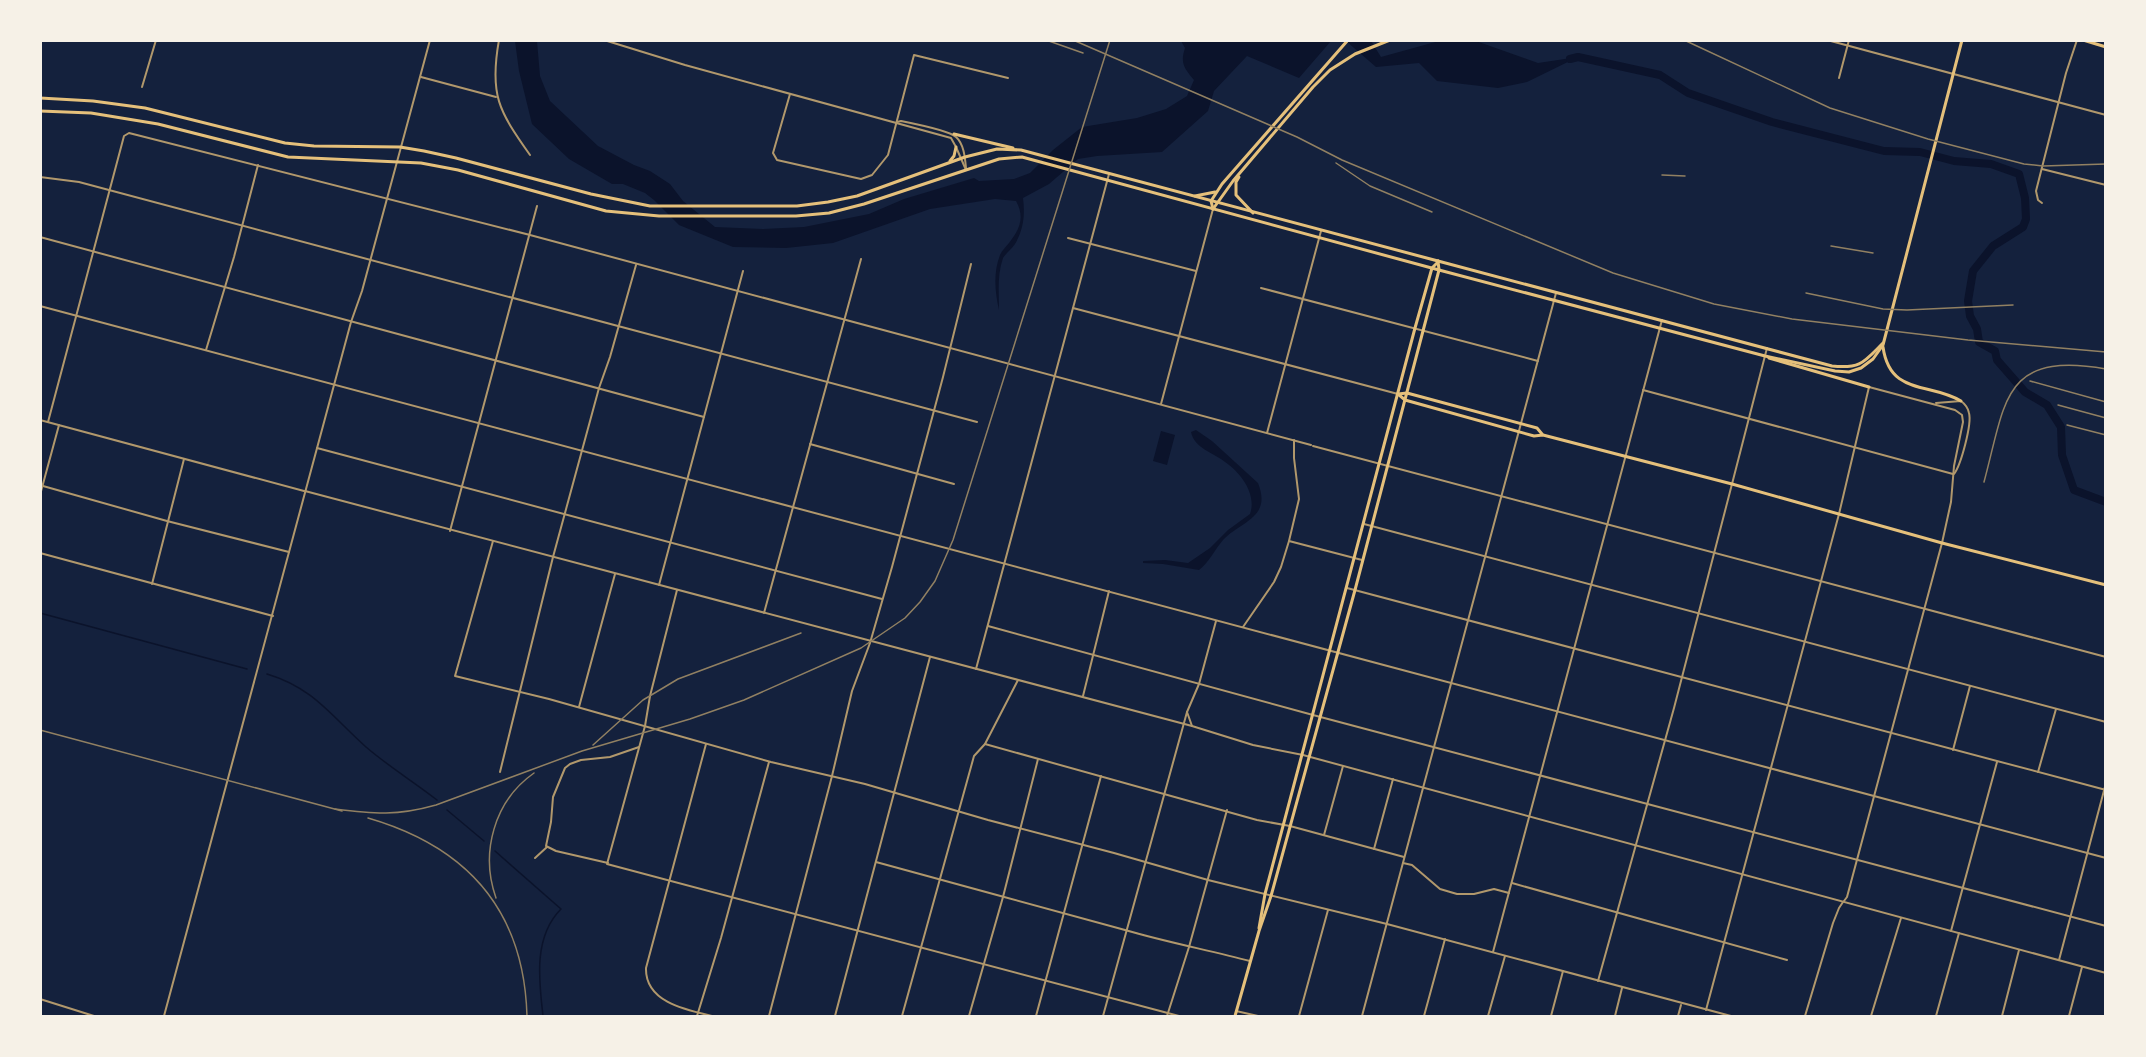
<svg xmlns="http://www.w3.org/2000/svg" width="2146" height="1057" font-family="Merriweather,serif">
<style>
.water{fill:#0b132b}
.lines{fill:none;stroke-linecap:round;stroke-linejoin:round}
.stream{stroke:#0b132b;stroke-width:1.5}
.river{stroke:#0b132b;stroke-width:8}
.minor{stroke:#b1986c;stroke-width:2}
.tertiary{stroke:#b1986c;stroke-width:2}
.secondary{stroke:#e5c07b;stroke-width:3}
.primary{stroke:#e5c07b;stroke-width:3}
.rail{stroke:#918062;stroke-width:1.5}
</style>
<rect width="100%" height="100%" fill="#14213d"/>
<!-- water -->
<g class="water">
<path d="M515,41H537L540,76L550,101L598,146L634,165L650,171L670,184L683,201L715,227L763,229L804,227L869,214L904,199L974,178L979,181L1014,179L1030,173L1053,150L1082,127L1137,118L1166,109L1187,96L1194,80C1184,68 1180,63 1185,48L1181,41H1331L1299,78L1247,56L1214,91L1208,111L1162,152L1097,156L1078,159L1049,184L1023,198C1025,214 1024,229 1015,244C1012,249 1006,253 1003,258C997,275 999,293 999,310C995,292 993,273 1000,255C1002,250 1006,247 1009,243C1020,229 1025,217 1016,201L995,199L930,209L833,243L786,248L733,247L679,225L654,200L645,193L623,184H612L569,159L532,124L519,71Z"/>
<polygon points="1346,41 1371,41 1381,57 1439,41 1476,41 1538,63 1578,57 1527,82 1498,88 1437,81 1419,63 1376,67"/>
<path d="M1196,430L1212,441L1258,483C1272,518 1241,521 1223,540C1216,548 1207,565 1199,570L1163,564L1143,563V561L1165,560L1188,563L1210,548L1228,530L1250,514C1257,494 1241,473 1225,462C1214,453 1194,448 1191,432Z"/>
<polygon points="1161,431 1175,435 1167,465 1153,461"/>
</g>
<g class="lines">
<!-- stream -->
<g class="stream">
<polyline points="40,613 247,669"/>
<path d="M267,674C314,688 332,717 366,747C388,766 414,782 437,800"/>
<polyline points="447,810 484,841"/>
<path d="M495,851L561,909C533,937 539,981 543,1016"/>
</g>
<!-- river -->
<polyline class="river" points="1570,59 1578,57 1660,75 1688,93 1772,122 1884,151 1920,152 1954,161 1991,164 2019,174 2025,198 2026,219 2023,227 1993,246 1973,271 1968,301 1970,316 1977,329 1979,342 1995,351 1997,360 2025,392 2047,405 2061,427 2062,455 2074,490 2106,502"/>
<!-- minor -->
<g class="minor">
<path d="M499,40C489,95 499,111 530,155"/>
<polyline points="1827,40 2106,115"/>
<polyline points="421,77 496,97"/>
<polyline points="1839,78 1849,40"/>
<polyline points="142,87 156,40"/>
<polyline points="790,94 773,153 777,160 861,179 872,175 888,155 914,55 1008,78"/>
<polyline points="2042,169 2106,185"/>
<polyline points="40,177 79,182 977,422"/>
<polyline points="2042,203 2038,200 2036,191 2066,73 2077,40"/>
<polyline points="40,237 704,417"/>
<polyline points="1068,238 1196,271"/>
<polyline points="1261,288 1538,361"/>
<polyline points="40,306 2106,858"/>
<polyline points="1073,308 1398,394"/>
<polyline points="206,350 234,257 258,165"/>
<polyline points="1643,390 1953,474"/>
<polyline points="1161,404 1213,209"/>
<polyline points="40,420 304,491"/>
<polyline points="48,422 124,136 129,133 530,235 1311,445"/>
<polyline points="1267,433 1321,231"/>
<polyline points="810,444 954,484"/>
<polyline points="1313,446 2106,657"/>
<polyline points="317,448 882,599"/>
<polyline points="43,486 167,521 289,552"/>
<polyline points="40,495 59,425"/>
<polyline points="1364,524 2106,722"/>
<polyline points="450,531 537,206"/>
<polyline points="493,541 455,676 549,699 771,762 865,784 988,820 1114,853 1208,880 1387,924 1731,1016"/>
<polyline points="1289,541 1362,560"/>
<polyline points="40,553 273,616"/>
<polyline points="152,584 184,459"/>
<polyline points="659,585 743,271"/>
<polyline points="1347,588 2106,790"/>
<polyline points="677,590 650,696 645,726 607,864 1179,1016"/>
<polyline points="764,613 861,259"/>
<polyline points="988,626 1313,715 2106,926"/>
<polyline points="1243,627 1274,582 1281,567 1289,541 1299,499 1294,458 1294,440"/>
<polyline points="976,669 1109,174"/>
<polyline points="1083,696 1109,591"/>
<polyline points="579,707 615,574"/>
<path d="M706,744L646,968C645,1002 686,1010 712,1016"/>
<polyline points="985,744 1257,820 1290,826 1404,857"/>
<polyline points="1953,750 1970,686"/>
<polyline points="500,772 553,557 599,388 610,357 636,265"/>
<polyline points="2038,772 2056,709"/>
<polyline points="1324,835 1343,766"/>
<polyline points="1374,849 1393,779"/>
<polyline points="535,858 547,847"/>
<path d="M876,862C959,884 1042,908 1125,930C1166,942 1208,950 1250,961"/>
<polyline points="608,863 556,851 546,846 551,822 553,797 565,768 570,764 581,760 610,757 639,747"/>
<polyline points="1403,863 1412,865 1440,889 1457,894 1474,894 1494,889 1509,893"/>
<polyline points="1512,883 1787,960"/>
<polyline points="1951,931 1997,762"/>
<polyline points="1493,952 1662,320"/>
<polyline points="2059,960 2106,783"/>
<polyline points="1598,981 1674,708 1732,484"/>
<polyline points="40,999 94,1016"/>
<polyline points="1706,1010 1839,514 1869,387"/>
<polyline points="1236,1011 1258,1016"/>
<polyline points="697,1016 721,938 769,762"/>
<polyline points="769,1016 832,776 852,691 870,643 892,567 943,377 971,264"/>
<polyline points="835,1016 930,657"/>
<polyline points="902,1016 974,756 985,744 1018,680"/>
<polyline points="969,1016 1003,897 1038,759"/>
<polyline points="1036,1016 1101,776"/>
<polyline points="1103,1016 1187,712 1199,684 1216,621"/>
<polyline points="1167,1016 1189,947 1227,810"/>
<polyline points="1299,1016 1328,910"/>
<polyline points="1362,1016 1423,788"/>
<polyline points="1424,1016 1445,939"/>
<polyline points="1488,1016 1505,956"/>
<polyline points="1551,1016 1563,971"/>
<polyline points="1615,1016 1622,988"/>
<polyline points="1678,1016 1681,1005"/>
<polyline points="1805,1016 1833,923 1839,908 1843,902"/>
<polyline points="1871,1016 1901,918"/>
<polyline points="1936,1016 1959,933"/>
<polyline points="2002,1016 2019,950"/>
<polyline points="2069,1016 2082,967"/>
</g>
<!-- tertiary -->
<g class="tertiary">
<polyline points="604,40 685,65 951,138 956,147 966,170"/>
<path d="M897,122L901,121C911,123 950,131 956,137C964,144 965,158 966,168"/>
<path d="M1936,403L1961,401C1965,404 1968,408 1969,413C1972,424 1961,465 1954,474"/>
<polyline points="1732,484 1767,348"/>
<polyline points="305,491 1192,726 1253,745 1303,755 2106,973"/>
<polyline points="1187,712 1192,726"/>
<polyline points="1423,788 1556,293"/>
<polyline points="1844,901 1847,897 1942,543 1951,502 1954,466 1963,422 1962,415 1955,410 1869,387"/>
<polyline points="164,1016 351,322 362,291 430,40"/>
</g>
<!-- secondary -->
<g class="secondary">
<polyline points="2083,40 2106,47"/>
<path d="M1438,261L1832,366C1861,369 1864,362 1883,343"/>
<polyline points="1439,270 1765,356 1835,371 1849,372 1861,368 1873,359 1883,345 1962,40"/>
<path d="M1883,347C1890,396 1929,382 1961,401"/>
<polyline points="1769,358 1869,387"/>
<polyline points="1398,394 1405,400 1534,436 1543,435 1732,484 1942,543 2106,585"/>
<polyline points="1398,394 1407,393 1537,428 1542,434"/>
</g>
<!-- primary -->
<g class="primary">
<polyline points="40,98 93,101 145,108 285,143 314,146 400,147 424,151 456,158 591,194 650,206 797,206 828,202 857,196 965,157 997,149 1021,150 1438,261"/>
<polyline points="40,111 91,113 158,124 288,157 421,163 458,170 606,211 659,216 796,216 829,213 864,204 999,159 1022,157 1439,270"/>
<polyline points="954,134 1013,148"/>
<polyline points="950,161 954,156 956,147"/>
<polyline points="1239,177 1236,182 1236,195 1253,213"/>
<polyline points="1195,196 1215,192"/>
<polyline points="1213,209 1233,181 1313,87 1330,70 1355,54 1390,40"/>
<polyline points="1213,209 1211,201 1222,184 1348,40"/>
<polyline points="1259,928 1265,894 1415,328 1432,268 1437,263"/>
<polyline points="1235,1016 1259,931 1271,896 1355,590 1439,270 1438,261"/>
</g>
<!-- rail -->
<g class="rail">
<polyline points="1046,40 1083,53"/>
<polyline points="1073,40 1297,137 1342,160 1613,273 1714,304 1792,319 1968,340 2106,352"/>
<polyline points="1684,40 1830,108 1928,139 2024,164 2043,166 2106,164"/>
<polyline points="1336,163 1370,186 1432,212"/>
<polyline points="1662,175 1685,176"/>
<polyline points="1831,246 1873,253"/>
<polyline points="1806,293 1883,309 1907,310 2013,305"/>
<polyline points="2030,381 2106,402"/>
<polyline points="2058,405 2106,418"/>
<polyline points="2067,425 2106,435"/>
<path d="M1984,482C2006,401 2002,351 2106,369"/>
<polyline points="40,730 342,811"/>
<polyline points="593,745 643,700 678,679 801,633"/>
<path d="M335,809C375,814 397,816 436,805L582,751L690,719L744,700L861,648L905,618L920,602L935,581L953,540L1110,40"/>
<path d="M368,818C468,847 524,911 527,1016"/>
<path d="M496,898C480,853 494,801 534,773"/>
</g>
</g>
<!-- border -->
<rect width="2146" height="1057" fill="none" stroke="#f6f1e7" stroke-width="84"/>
</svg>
